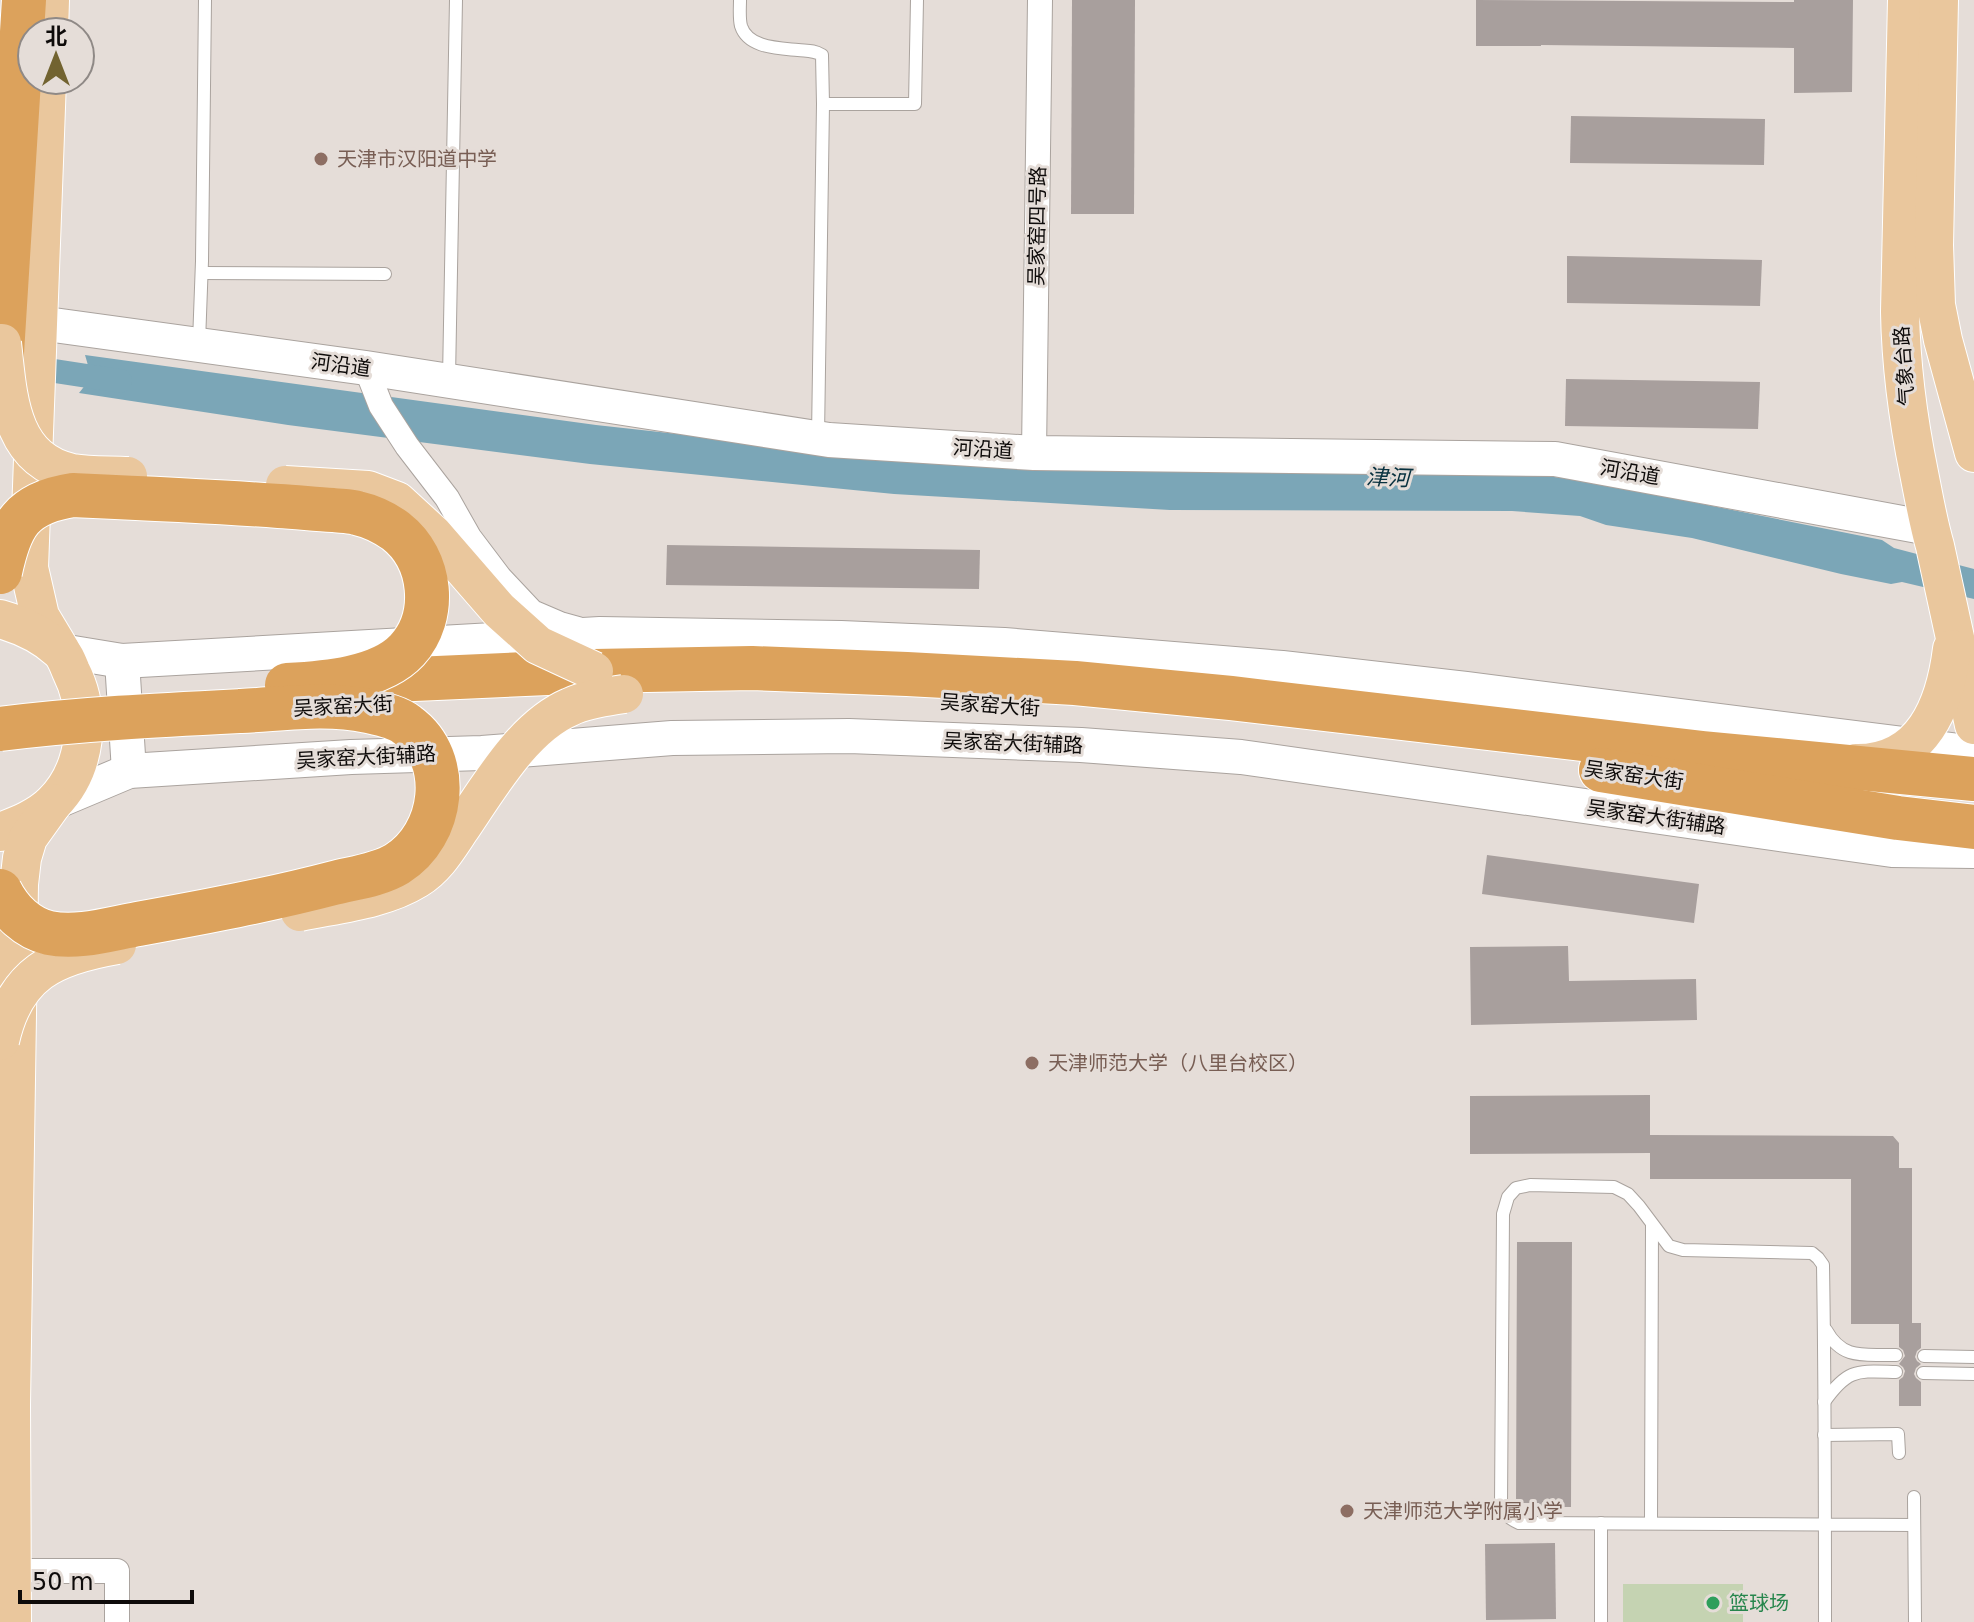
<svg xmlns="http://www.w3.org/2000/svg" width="1974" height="1622" font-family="'DejaVu Sans','Noto Sans SC',sans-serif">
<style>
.green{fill:#c5d3b2}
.water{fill:#7ba6b7}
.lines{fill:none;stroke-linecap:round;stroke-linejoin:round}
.canal{stroke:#7ba6b7;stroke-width:24}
.building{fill:#a89f9d}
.lane-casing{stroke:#aaa39e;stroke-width:14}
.street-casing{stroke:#aaa39e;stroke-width:26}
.secondary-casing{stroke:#aaa39e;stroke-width:36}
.primary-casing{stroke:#fff;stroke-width:40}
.highway-casing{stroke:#fff;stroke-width:46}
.lane{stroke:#fff;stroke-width:12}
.street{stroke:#fff;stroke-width:24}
.secondary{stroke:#fff;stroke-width:34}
.primary{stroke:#eac79d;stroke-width:38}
.highway{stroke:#dca25c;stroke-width:44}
.primary-bridge-casing{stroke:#fff;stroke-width:40;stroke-linecap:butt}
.highway-bridge-casing{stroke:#fff;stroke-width:46;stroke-linecap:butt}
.primary-bridge{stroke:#eac79d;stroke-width:38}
.highway-bridge{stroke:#dca25c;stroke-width:44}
.education-dot{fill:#8d6e63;stroke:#e5ddd8;stroke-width:3}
.leisure-dot{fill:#2e9e5b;stroke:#e5ddd8;stroke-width:3}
.labels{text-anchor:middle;stroke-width:6;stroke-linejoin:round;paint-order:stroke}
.education-label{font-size:20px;fill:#785e54;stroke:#e5ddd8;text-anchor:start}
.street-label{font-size:20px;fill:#0e0b0a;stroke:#e5ddd8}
.leisure-label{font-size:20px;fill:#27864d;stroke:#e5ddd8;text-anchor:start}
.water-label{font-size:22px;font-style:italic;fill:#08313f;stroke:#e5ddd8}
</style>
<rect width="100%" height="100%" fill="#e5ddd8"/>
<!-- green -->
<rect class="green" x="1623" y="1584" width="120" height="38"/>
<!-- water -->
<path class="water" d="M85,355L596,425L896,458L1539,475L1593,482L1882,540L1894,548L1974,569V599L1902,582L1891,584L1841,574L1692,538L1606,525L1580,516L1512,511L1170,510L894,494L590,464L288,425L79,393C93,376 91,376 85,355Z"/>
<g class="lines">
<!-- canal -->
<polyline class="canal" points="22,366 120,381"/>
</g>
<!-- building -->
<g class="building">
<polygon points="1072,0 1135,0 1134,214 1071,214"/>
<polygon points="1476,0 1794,2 1794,0 1853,0 1852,92 1794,93 1794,48 1541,45 1541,46 1476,46"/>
<polygon points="1571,116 1765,119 1764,165 1570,163"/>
<polygon points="1567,256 1762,260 1760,306 1567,303"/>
<polygon points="1566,379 1760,382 1758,429 1565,426"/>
<polygon points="667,545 980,550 979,589 666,585"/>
<polygon points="1487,855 1699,884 1694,923 1482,894"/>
<polygon points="1568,946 1569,981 1696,979 1697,1020 1471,1025 1470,947"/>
<polygon points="1650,1095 1650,1135 1893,1136 1899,1143 1899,1168 1912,1168 1912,1323 1921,1323 1921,1348 1917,1351 1915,1357 1917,1361 1921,1364 1916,1368 1914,1374 1916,1378 1921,1382 1921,1406 1899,1406 1899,1380 1903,1377 1905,1371 1903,1367 1899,1364 1905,1356 1903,1350 1899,1347 1899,1324 1851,1324 1851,1179 1650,1179 1650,1153 1470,1154 1470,1096"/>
<polygon points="1517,1242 1572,1242 1571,1507 1539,1507 1539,1503 1516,1503"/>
<polygon points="1555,1543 1556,1619 1486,1620 1485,1544"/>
</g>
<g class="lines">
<defs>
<g id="lane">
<path d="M740,0C740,8 739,18 741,26C748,48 778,48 798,50C808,51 813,50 822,55L823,104"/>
<polyline points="202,273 385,274"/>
<polyline points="199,342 202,261 205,0"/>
<polyline points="449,378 456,0"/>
<polyline points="818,436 823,104 915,104 917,0"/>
<path d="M1826,1330C1843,1361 1865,1354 1896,1355"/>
<polyline points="1924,1356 1974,1357"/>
<polyline points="1923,1373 1974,1374"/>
<path d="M1824,1402C1848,1368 1857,1371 1896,1372"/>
<polyline points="1824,1435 1898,1434 1899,1453"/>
<polyline points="1914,1497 1915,1622"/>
<polyline points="1651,1523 1652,1225"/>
<polyline points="1601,1622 1601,1523"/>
<path d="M1825,1622C1825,1503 1825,1384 1823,1265L1818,1258L1812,1253L1683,1250L1669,1246L1639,1206L1628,1194L1614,1187L1530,1185L1516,1188L1508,1197L1503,1214L1501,1506C1505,1515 1510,1519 1519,1523L1914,1525"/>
</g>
<g id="street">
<polyline points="366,368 381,406 407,446 447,498 469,537 500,578 532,612 560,624 578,629"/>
<polyline points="1034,453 1040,0"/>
<polyline points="11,1571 117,1571 117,1622"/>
</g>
<g id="secondary">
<polyline points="39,323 366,368 829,440 1034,453 1555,459 1929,528"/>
<polyline points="61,651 122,661 600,634 841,638 1004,645 1282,668 1466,689 1974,753"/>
<polyline points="122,661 129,771"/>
<polyline points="53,803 129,771 351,757 482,753 672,738 849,736 1081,745 1241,757 1892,850 1974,851"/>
</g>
<g id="primary">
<path d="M1907,0L1900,312C1901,367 1908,419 1919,473C1924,498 1928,522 1935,546L1974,725"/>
<polyline points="1939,0 1934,245 1936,305 1943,340 1974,453"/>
<polyline points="49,32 50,0"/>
<polyline points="47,80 29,568 40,616 61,651"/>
<path d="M0,619C21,625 43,635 59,650C65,655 68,664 71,671C92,713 87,769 53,803C39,817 19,825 0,832"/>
<path d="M1856,763C1923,764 1945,705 1952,649"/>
<polyline points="12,1622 11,1405 19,884 22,858 28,838 53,803"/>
</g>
<g id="highway">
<polyline points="0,385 24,0"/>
<polyline points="347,682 594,671 752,668 907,674 1075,683 1231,698 1703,753 1974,779"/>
<polyline points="1601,770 1898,818 1974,827"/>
</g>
</defs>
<!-- lane casing -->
<use href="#lane" class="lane-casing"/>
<!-- street casing -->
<use href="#street" class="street-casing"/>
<!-- secondary casing -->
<use href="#secondary" class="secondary-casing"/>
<!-- primary casing -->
<use href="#primary" class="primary-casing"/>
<!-- highway casing -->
<use href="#highway" class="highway-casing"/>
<!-- lane -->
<use href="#lane" class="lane"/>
<!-- street -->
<use href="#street" class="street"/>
<!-- secondary -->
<use href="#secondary" class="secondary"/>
<!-- primary -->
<use href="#primary" class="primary"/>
<!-- highway -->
<use href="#highway" class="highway"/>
<defs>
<g id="primary-bridge">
<path d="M2,343C8,395 9,459 72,473C90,476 110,475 128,476"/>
<polyline points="285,485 368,490 397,501 433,534 499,610 538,645 594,671"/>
<path d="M300,912C338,904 383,900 417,879C437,867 448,847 461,828C489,787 523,727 570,707C587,699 606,697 624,694"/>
<path d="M0,1041C15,973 53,956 117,945"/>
</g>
<g id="highway-bridge">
<path d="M0,572C10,525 21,503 73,495C141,498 210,501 279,506C297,507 315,509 333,510C341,511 350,511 357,513C370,516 385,523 396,531C432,559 438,616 407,650C380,679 324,683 287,685"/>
<path d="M0,729C80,719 161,715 241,711C283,709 326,702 368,711C381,714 397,717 407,725C454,759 444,835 397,864C379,875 354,878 334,883C269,900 204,912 138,924C110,929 77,939 49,933C27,928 10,911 0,891"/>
</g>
</defs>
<!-- primary-bridge casing -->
<use href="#primary-bridge" class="primary-bridge-casing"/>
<!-- highway-bridge casing -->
<use href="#highway-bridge" class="highway-bridge-casing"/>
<!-- primary-bridge -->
<use href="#primary-bridge" class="primary-bridge"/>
<!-- highway-bridge -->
<use href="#highway-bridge" class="highway-bridge"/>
</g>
<!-- markers -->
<g class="education-dot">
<circle cx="321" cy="159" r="8"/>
<circle cx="1032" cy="1063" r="8"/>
<circle cx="1347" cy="1511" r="8"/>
</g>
<circle class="leisure-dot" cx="1713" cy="1603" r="8"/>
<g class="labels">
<!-- education labels -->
<g class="education-label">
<text x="337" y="166">天津市汉阳道中学</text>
<text x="1048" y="1070">天津师范大学（八里台校区）</text>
<text x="1363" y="1518">天津师范大学附属小学</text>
</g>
<!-- street labels -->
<g class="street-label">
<text transform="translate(1037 226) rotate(-89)" y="7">吴家窑四号路</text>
<text transform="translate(341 365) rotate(8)" y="7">河沿道</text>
<text transform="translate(1904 366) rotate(-94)" y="7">气象台路</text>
<text transform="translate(983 449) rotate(4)" y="7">河沿道</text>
<text transform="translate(1630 472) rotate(10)" y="7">河沿道</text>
<text transform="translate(990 705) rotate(4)" y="7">吴家窑大街</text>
<text transform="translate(343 706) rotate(-3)" y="7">吴家窑大街</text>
<text transform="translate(1013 743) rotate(2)" y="7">吴家窑大街辅路</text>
<text transform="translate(366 757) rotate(-3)" y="7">吴家窑大街辅路</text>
<text transform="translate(1634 775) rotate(8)" y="7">吴家窑大街</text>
<text transform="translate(1656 817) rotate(8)" y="7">吴家窑大街辅路</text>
</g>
<!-- leisure labels -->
<g class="leisure-label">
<text x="1729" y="1610">篮球场</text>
</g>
<!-- water labels -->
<g class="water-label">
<text transform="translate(1388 477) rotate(2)" y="8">津河</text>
</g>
</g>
<!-- north arrow -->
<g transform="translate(56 56)"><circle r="38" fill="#e5ddd8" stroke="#8f8986" stroke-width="2"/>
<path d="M0-6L14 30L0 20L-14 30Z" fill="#726330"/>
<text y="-12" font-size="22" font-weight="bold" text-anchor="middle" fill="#0e0b0a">北</text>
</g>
<!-- scale -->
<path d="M20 1590v12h172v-12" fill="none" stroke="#0e0b0a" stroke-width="4"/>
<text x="32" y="1590" font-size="24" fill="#0e0b0a" stroke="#e5ddd8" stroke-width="6" paint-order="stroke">50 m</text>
</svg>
